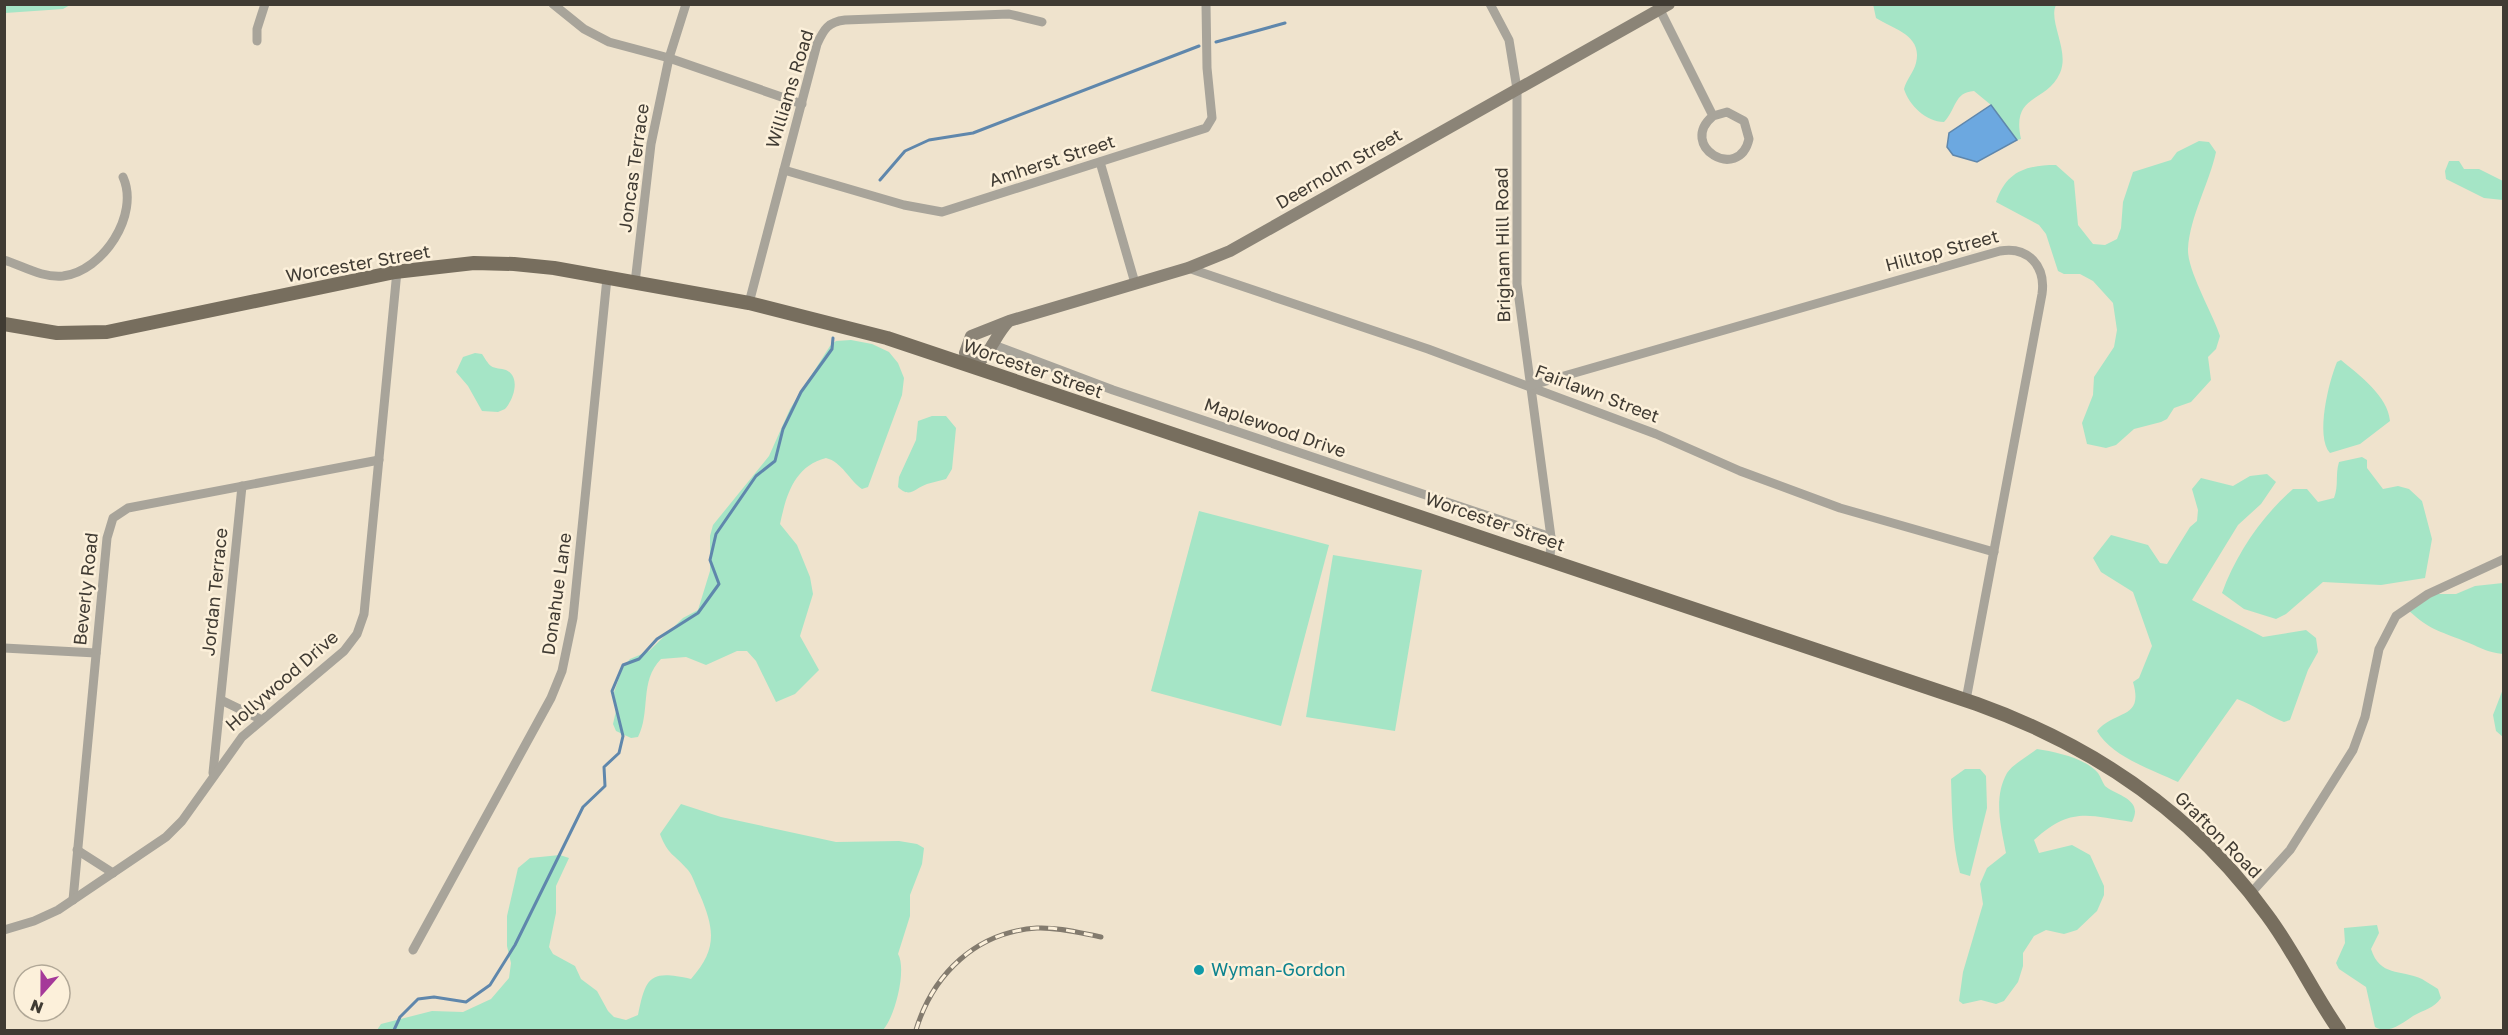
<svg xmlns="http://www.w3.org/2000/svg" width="2508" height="1035" font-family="'Golos Text',sans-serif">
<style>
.green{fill:#a5e5c6}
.water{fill:#6ca8e0;stroke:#5f87ac;stroke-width:1.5}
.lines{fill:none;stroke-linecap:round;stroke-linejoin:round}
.stream{stroke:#5f87ac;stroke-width:3}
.street{stroke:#a8a49a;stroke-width:9}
.secondary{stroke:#8b8477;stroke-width:12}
.primary{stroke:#776e5e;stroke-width:14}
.rail-casing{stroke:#837b6e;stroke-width:5}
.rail{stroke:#fcf0da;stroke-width:3;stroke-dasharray:9;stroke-linecap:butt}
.culture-dot{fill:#0f9aa8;stroke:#fcf0da;stroke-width:2}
.labels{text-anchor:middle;stroke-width:5;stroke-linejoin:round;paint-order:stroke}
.street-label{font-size:18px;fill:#403b33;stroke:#fcf0da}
.culture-label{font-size:18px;fill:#0d838f;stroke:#fcf0da;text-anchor:start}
</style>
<rect width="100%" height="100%" fill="#efe3cd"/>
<!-- green -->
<g class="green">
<polygon points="5,4 70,4 70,5 63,9 5,13"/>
<path d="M1873,4L2056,5C2048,21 2070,51 2060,73C2046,104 2011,93 2021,139L2017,140L1991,105L1974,91C1954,92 1956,110 1944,122C1926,122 1909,105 1904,89C1906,80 1914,72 1916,63C1923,35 1893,29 1876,18Z"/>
<path d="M2199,141L2209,142L2216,152C2209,184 2190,216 2188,249C2187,270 2213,314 2220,336L2216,349L2208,357L2211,380L2191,402L2174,408L2167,419L2161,422L2134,429L2116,445L2106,448L2087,444L2082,423L2093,395L2094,377L2114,347L2117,330L2113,303L2093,281L2080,274H2064L2058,271L2046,234L2039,225L1996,202C2006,172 2025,165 2056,165L2074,181L2078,225L2093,244L2105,245L2117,239L2121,228L2123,202L2133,172L2171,160L2177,152Z"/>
<polygon points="2449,161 2459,161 2464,169 2479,169 2503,181 2503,200 2484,198 2446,179 2445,171"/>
<path d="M851,340L872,344L889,352L898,363L904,378L902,395L868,487L862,489C849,480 842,462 826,458C794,466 786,496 780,524L797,545L810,577L813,594L800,636L819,670L795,694L776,702L756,661L747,651H737L706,665L686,657L661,659C639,681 651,712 638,737L631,738L616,731L613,724L616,711L614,692L623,667L630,659L649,651L683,618L698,610L710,571V536L713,525L769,456L790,409L830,346L836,341Z"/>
<path d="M475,353L482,354C484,357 488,364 491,366C495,369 501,368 506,370C521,377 514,399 505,409L498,412L482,411L468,386L456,372L463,357Z"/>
<path d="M2341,360C2359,375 2388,396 2390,421L2360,444L2330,453C2315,436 2329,381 2337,362Z"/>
<path d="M932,416H946L956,428L952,469L946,479C940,481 933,482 927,484C915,488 910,499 898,487L899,477L916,440L918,421Z"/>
<path d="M2362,457L2367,460V468L2383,489L2398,486L2409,489L2422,501L2432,539L2425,578L2381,585L2323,582L2286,614L2276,619L2244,609L2222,593C2236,554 2262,516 2293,489H2307L2318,502L2334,498C2339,485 2335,475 2339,462Z"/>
<path d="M2267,474L2276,482L2261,504L2238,525L2192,600L2263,637L2306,630L2316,638L2318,652L2308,670L2290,720L2284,722C2268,716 2254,705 2237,699L2178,782C2151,769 2112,757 2097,731C2116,709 2144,720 2133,682L2139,678L2152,646L2133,592L2101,572L2093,558L2111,535L2148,545L2160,563L2167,564L2190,527L2197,521L2198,510L2192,489L2201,478L2233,486L2250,476Z"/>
<polygon points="1199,511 1329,545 1281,726 1151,691"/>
<polygon points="1333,555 1422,570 1395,731 1306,717"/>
<path d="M2503,583V654C2487,652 2483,649 2469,643C2441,631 2432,632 2408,610L2432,594H2456L2475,586Z"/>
<polygon points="2503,689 2504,737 2503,737 2496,731 2493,715"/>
<path d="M2037,749C2056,752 2085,758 2098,773C2101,777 2102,782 2105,786C2117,796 2144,799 2132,822C2086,815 2071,807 2034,840L2039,853L2072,845L2090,855L2104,886V895L2097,911L2077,930L2064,934L2046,930L2034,936L2023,953V966L2018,982L2004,1001L1996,1004L1981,1000L1963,1004L1959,1001L1963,972L1983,904L1980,884L1987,868L2006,853C2001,827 1993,798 2007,773C2013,764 2028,756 2037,749Z"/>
<path d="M1965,769H1980L1986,776L1987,808L1970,876L1960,873C1952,843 1952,810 1951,779Z"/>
<path d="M681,804L721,817L836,842L899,841L917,844L924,848L922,864L910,895V916L898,954C907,969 895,1017 883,1030H377L381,1024L432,1011L463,1012L491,999L509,978L511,963L507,946V916L518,868L530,858L560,855L569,858L556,886V913L549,947L553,954L575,966L581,979L597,991L608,1011L614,1017L626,1020L638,1015C646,976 650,970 691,979C717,950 715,930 700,895C696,887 693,876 688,870C674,854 668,855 660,834Z"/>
<path d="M2377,925L2379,933L2371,949C2380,977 2400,969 2422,979C2427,982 2433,986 2438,989L2441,998C2433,1009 2425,1009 2413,1016C2402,1023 2389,1035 2375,1027L2366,987L2339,969L2336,963L2345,943L2344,928Z"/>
</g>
<!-- water -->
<polygon class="water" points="1991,105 2017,140 1977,162 1953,155 1947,147 1949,133"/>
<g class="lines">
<!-- stream -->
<g class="stream">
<polyline points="1216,42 1285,23"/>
<polyline points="880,180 905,151 929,140 973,133 1199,46"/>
<polyline points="394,1030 400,1017 418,999 434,997 466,1002 490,985 515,945 583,807 605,786 604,767 619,753 623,736 612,691 623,665 639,659 657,639 698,613 719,584 710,560 716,534 756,476 775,461 783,429 801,392 832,349 833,338"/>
</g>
<!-- street -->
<g class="street">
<polyline points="553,4 584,29 609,42 669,58 802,104"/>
<polyline points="1490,4 1509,40 1517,89 1517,284 1551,537 1550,560"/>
<path d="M1660,10L1713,116C1677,146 1739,183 1749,139L1744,121L1727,112L1713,116"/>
<polyline points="257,41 257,29 265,4"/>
<polyline points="1100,162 1135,283"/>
<polyline points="784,170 904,205 942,212 1206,128 1212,118 1207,68 1206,4"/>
<path d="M4,260C23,266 42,278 63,276C103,271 140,215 123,177"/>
<polyline points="1188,268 1428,349 1656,434 1740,471 1840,508 1994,552"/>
<polyline points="635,283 651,144 669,58 686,4"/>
<path d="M749,303L817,44C824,29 828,22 845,20L1009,14L1042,22"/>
<polyline points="991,344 1113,390 1551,537"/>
<path d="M1529,386L2000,251C2028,246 2046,266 2042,294L1966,700"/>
<polyline points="4,648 96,653"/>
<polyline points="221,700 260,719"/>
<polyline points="213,773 242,486"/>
<polyline points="77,850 113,873"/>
<polyline points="2251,893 2290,850 2353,750 2365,717 2379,649 2396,616 2428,594 2504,559"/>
<polyline points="73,900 107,538 113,518 128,508 379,460"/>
<polyline points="4,930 34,921 58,910 166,837 182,821 242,737 344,651 357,634 364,614 397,271"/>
<polyline points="413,950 551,698 562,671 573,618 607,278"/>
</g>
<!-- secondary -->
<path class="secondary" d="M1009,321C994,336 990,357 972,367L965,353L971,336L1009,321L1188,268L1230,251L1669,4"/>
<!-- primary -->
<path class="primary" d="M4,324L57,333L107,332L395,272L474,263L514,264L554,268L749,303L887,338L1977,704C2094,746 2194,814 2267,915C2294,951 2313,993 2339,1030"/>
<defs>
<path id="rail" d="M916,1030C933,974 976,932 1037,928C1058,927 1080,933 1101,937"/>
</defs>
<!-- rail casing -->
<use href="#rail" class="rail-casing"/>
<!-- rail -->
<use href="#rail" class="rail"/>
</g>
<!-- markers -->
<circle class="culture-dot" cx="1199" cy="970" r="6"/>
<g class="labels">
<!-- street labels -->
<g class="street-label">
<text transform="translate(790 89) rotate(-73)" y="6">Williams Road</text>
<text transform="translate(1052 161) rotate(-18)" y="6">Amherst Street</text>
<text transform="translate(634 168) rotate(-82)" y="6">Joncas Terrace</text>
<text transform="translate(1339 169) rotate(-30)" y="6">Deernolm Street</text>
<text transform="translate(1503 245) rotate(-91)" y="6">Brigham Hill Road</text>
<text transform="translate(1942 251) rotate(-15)" y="6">Hilltop Street</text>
<text transform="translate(358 264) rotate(-10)" y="6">Worcester Street</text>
<text transform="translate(1033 369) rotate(19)" y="6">Worcester Street</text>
<text transform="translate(1597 394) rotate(21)" y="6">Fairlawn Street</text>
<text transform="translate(1275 428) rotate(19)" y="6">Maplewood Drive</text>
<text transform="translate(1495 522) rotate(19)" y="6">Worcester Street</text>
<text transform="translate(86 589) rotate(-84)" y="6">Beverly Road</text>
<text transform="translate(215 592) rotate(-84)" y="6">Jordan Terrace</text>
<text transform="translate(557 594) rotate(-82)" y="6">Donahue Lane</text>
<text transform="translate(282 681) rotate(-41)" y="6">Hollywood Drive</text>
<text transform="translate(2218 835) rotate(45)" y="6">Grafton Road</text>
</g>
<!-- culture labels -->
<g class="culture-label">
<text x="1211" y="976">Wyman-Gordon</text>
</g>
</g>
<!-- border -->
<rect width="2508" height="1035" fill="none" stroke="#403b33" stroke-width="12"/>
<!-- north arrow -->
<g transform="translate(42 993) rotate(201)"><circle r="28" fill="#fcf0da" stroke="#b1a897" stroke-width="1.5"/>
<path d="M0-4.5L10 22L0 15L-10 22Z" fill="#a53999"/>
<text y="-9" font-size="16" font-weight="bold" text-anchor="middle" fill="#403b33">N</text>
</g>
</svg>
